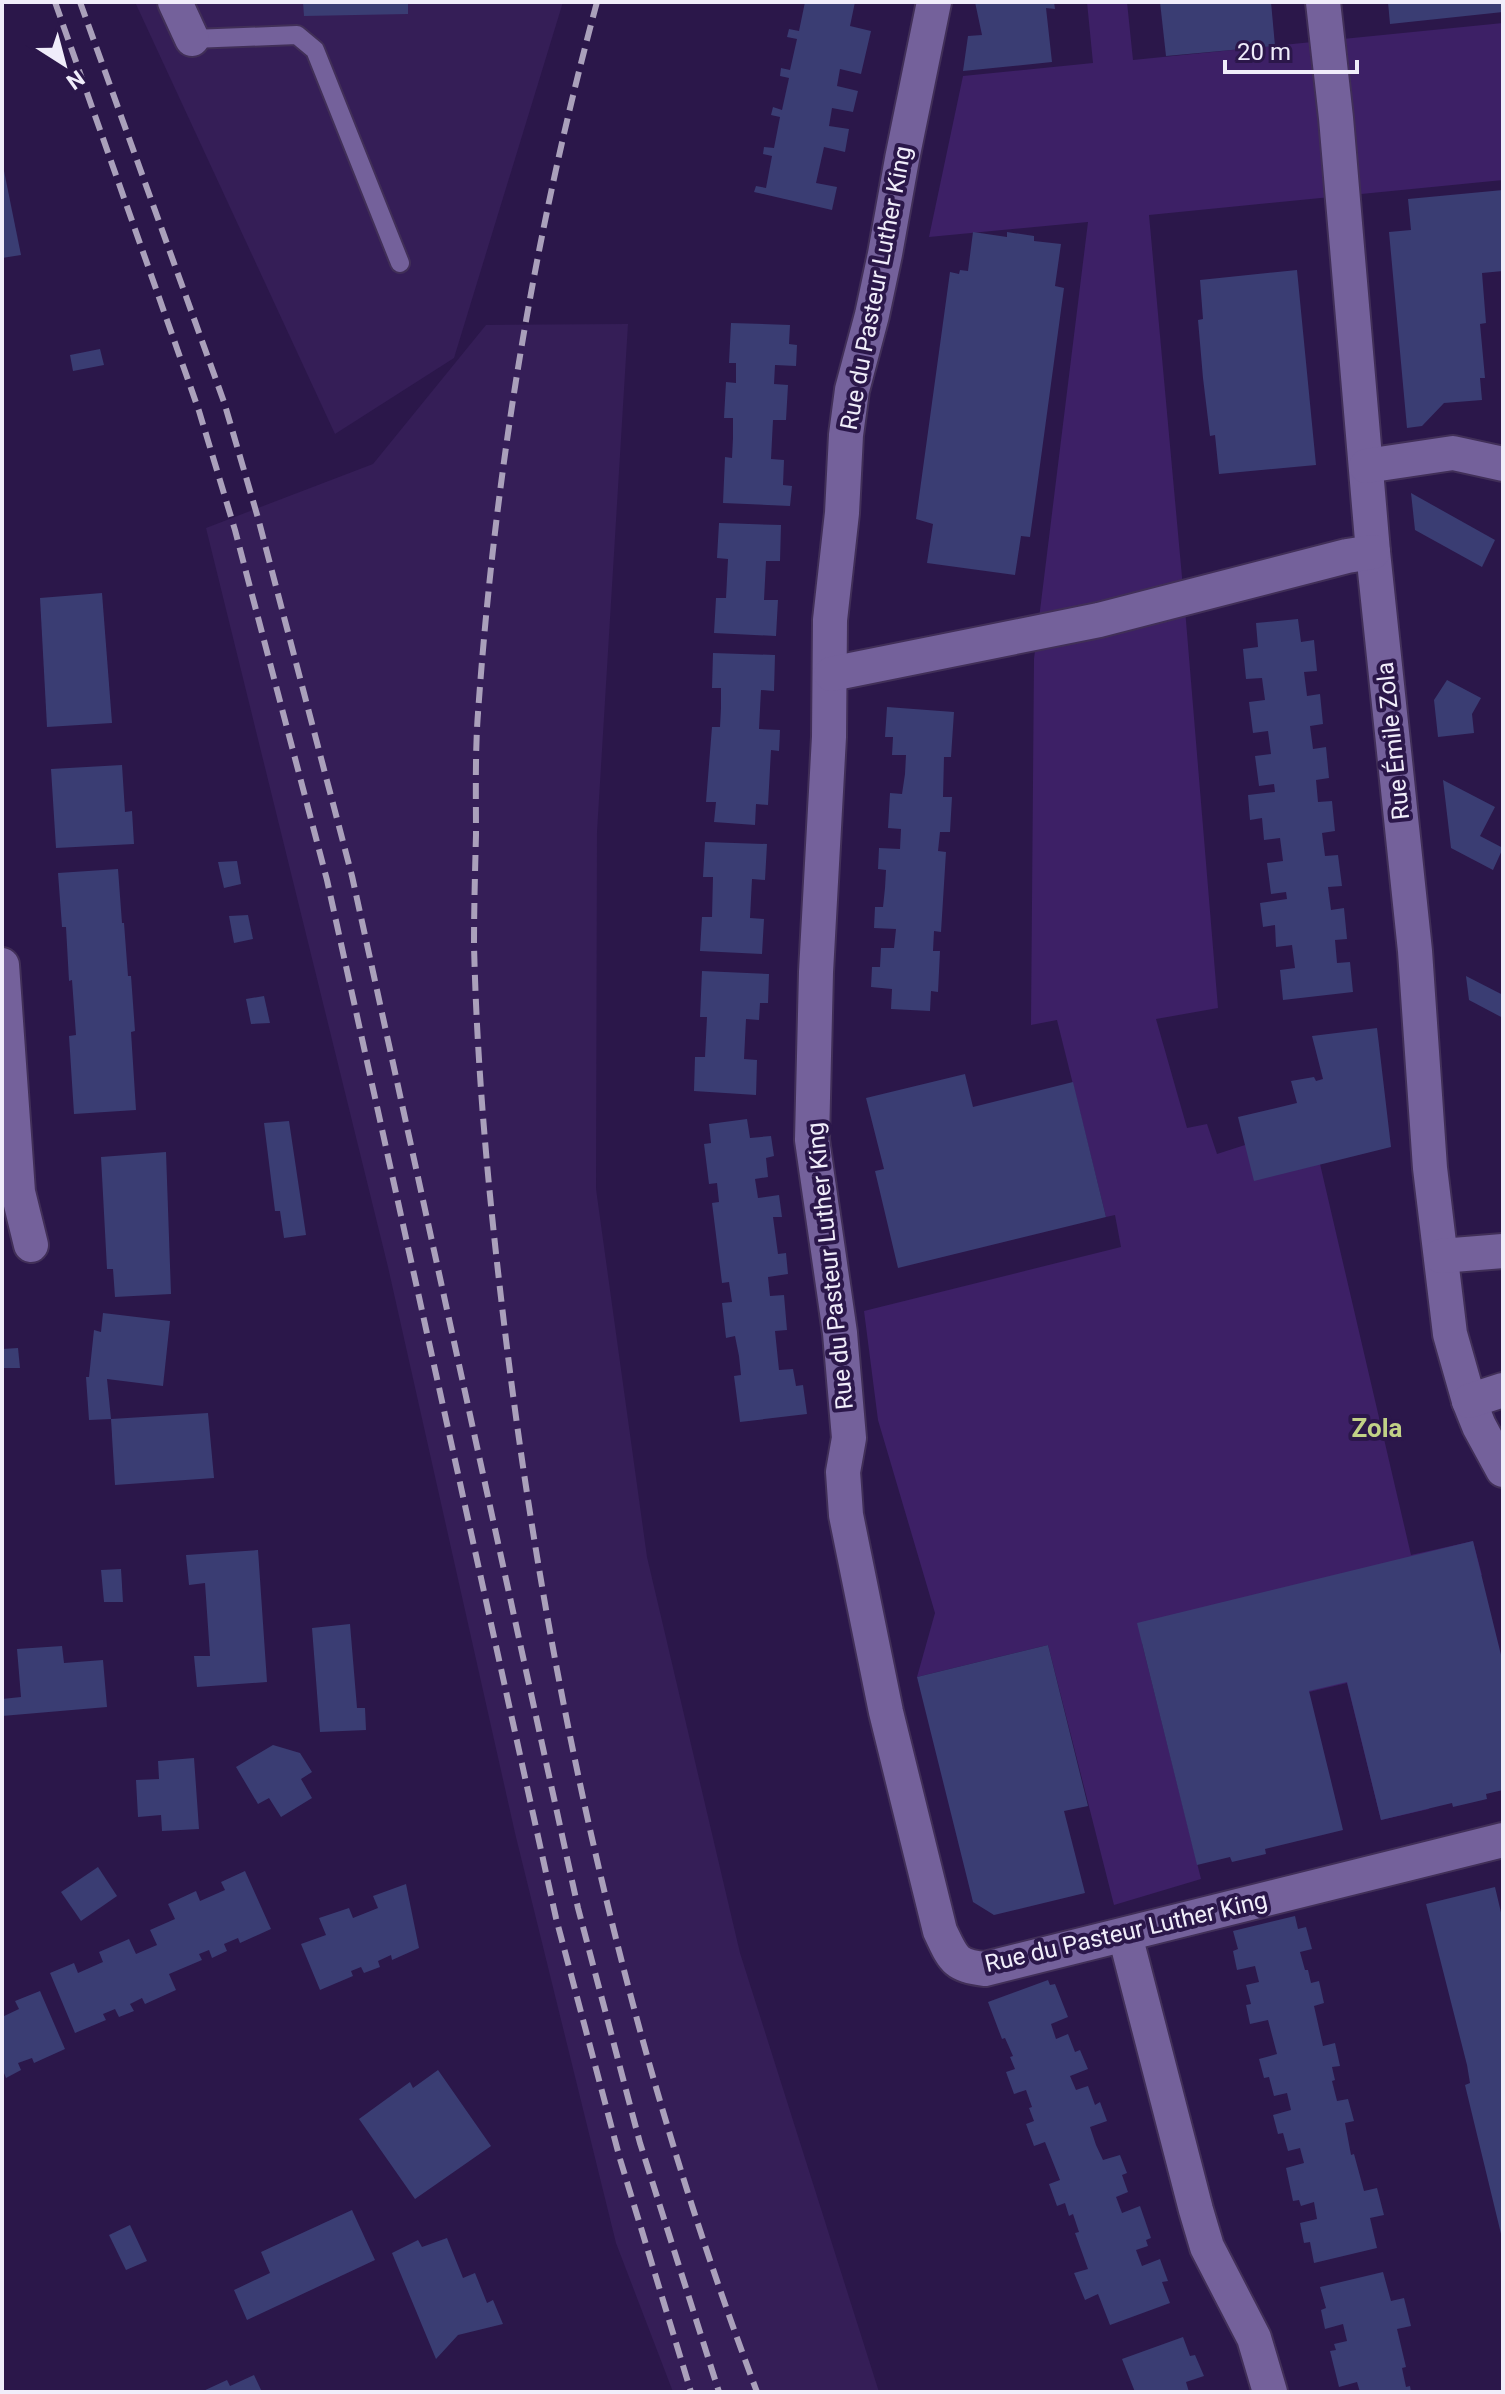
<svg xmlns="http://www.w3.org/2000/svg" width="1505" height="2394" font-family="Roboto,sans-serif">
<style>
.built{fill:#351e57}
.green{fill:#3d2066}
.building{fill:#3a3d73}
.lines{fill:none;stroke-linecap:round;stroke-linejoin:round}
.lane-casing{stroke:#412f58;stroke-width:22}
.street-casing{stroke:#412f58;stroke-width:38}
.lane{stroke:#74619b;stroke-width:18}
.street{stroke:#74619b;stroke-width:34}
.rail{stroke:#aaa0bb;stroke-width:6;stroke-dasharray:16 8;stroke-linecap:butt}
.labels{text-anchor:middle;stroke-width:8;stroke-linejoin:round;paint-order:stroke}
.street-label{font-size:24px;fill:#f0edfa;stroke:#2b174a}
.neighbourhood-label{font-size:26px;font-weight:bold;fill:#c1d186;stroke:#2b174a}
</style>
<rect width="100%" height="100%" fill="#2b174a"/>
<!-- built -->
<g class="built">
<polygon points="135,2 563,2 454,358 335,434"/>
<polygon points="628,324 597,832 596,1189 647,1557 740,1953 879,2392 673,2392 616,2243 515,1833 388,1267 206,528 373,464 486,325"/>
</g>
<!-- green -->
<polygon class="green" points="1087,2 1127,2 1133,60 1503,23 1503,180 1149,215 1186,621 1218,1008 1156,1019 1187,1128 1207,1124 1217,1154 1245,1145 1320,1164 1411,1555 1473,1541 1482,1575 1432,1586 1390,1657 1429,1809 1381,1820 1347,1683 1309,1692 1142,1643 1201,1879 1114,1905 1048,1645 917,1677 935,1613 878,1420 864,1311 1121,1247 1115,1215 1106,1217 1057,1020 1031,1025 1034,659 1088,222 929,237 963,76 1093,63"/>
<!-- building -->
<g class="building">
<polygon points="303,2 408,2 408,14 304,16"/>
<polygon points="805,2 855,2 850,26 871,31 861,74 840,69 837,86 858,91 853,112 832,108 829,126 849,129 845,152 824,147 816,183 837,187 832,210 754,192 756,186 766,188 772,156 763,154 764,147 774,148 780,117 771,115 773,107 782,110 789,78 780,76 781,68 790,70 797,39 787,37 789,29 799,31"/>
<polygon points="975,2 1054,2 1055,9 1046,8 1052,62 963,71 968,36 982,35"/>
<polygon points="1160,2 1271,2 1275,46 1166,56"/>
<polygon points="1388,2 1503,2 1503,12 1390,24"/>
<polygon points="2,161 21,255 2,258"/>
<polygon points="1503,190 1503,271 1482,273 1486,323 1480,324 1485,378 1480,378 1482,400 1444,403 1422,426 1407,428 1389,232 1411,230 1408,199"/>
<polygon points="973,232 1007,237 1007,232 1034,236 1034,241 1061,244 1055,286 1064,288 1037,487 1030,537 1021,536 1015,575 927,563 933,524 916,519 950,272 959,274 960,270 968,271"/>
<polygon points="1297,270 1316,465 1219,474 1215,435 1210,436 1203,378 1198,320 1203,319 1200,280"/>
<polygon points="731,323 790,325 789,344 797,345 796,366 775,365 774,384 788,385 786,420 773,420 771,459 784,460 783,485 792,486 790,506 723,503 725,457 732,458 733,438 733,418 724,418 726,382 736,383 736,363 729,363"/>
<polygon points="100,349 104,365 73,371 70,355"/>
<polygon points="1411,493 1495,540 1482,567 1415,530"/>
<polygon points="719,523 781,525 780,561 766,561 764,600 778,600 776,636 714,633 716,598 726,598 728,559 717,558"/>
<polygon points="102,593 112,723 47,727 40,598"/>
<polygon points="1298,619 1301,642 1314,640 1317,671 1304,672 1307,696 1320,694 1323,724 1310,726 1313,749 1326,747 1329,778 1316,780 1318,802 1332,801 1335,831 1322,833 1325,856 1338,855 1342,886 1328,887 1331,910 1344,908 1347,939 1335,940 1337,963 1350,962 1353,992 1283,1000 1280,970 1295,968 1292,945 1276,947 1275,925 1263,927 1260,903 1287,899 1286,892 1271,894 1267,863 1283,861 1280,838 1264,840 1262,818 1250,820 1248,795 1275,792 1274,784 1259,786 1255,756 1271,754 1268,731 1253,733 1249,702 1265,700 1262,678 1246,679 1243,649 1258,647 1256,623"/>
<polygon points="713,653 775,655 774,691 761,690 759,729 780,730 779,751 771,750 768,805 756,804 755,825 714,822 716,802 706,802 712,727 720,727 721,708 721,688 712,688"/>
<polygon points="1447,680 1481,698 1472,714 1474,733 1438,737 1434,700"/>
<polygon points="887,707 954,712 951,757 944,757 943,797 952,797 950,832 940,832 938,851 946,852 941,932 934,931 933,951 940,951 938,992 931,991 930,1011 891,1009 892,989 871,987 872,967 880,967 881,948 894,948 896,929 874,928 875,907 883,907 885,888 886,870 878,869 879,848 900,849 901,829 888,828 890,793 902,794 905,774 906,755 892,755 893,737 885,737"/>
<polygon points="122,765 125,812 132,811 134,844 56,848 51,769"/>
<polygon points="1443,780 1495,807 1480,836 1503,848 1493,870 1451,848"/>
<polygon points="705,842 767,844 765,880 752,879 750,918 764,919 762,954 700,951 702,917 712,917 713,877 703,877"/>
<polygon points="237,861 241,884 224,888 218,862"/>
<polygon points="118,869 122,923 124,923 128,976 131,976 135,1031 131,1032 136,1110 74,1114 69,1036 76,1035 72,980 69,981 66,927 62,927 58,873"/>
<polygon points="248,915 253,939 234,943 229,916"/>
<polygon points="702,971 769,974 768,1003 760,1003 759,1020 746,1019 744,1059 757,1060 756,1095 694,1091 695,1057 705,1057 707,1017 700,1017"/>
<polygon points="1466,976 1503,995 1503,1018 1469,1000"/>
<polygon points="264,996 270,1023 251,1024 246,999"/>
<polygon points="1377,1028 1391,1147 1254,1181 1238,1117 1297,1103 1291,1081 1314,1077 1316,1081 1323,1079 1312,1036"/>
<polygon points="965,1074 973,1107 1073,1082 1106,1217 898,1268 875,1171 884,1169 866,1098"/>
<polygon points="747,1119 750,1138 771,1136 774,1156 766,1158 768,1177 755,1179 758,1198 779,1195 782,1217 773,1217 778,1254 786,1253 788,1274 768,1277 770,1296 784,1295 787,1330 775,1331 779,1370 793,1369 796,1386 803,1385 807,1414 740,1422 734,1376 741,1375 739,1356 735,1336 726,1338 722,1303 732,1302 729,1282 722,1283 712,1203 719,1202 717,1183 709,1184 704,1144 711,1143 709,1124"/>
<polygon points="289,1121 306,1235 284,1238 280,1211 275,1211 264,1123"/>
<polygon points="166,1152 171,1294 115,1297 113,1269 107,1269 101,1157"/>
<polygon points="103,1313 170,1321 163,1386 107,1379 111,1419 89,1420 86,1377 89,1377 94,1330 101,1332"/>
<polygon points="18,1348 20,1368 2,1368 2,1349"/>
<polygon points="208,1413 214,1478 115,1485 111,1419"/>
<polygon points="1473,1541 1503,1663 1503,1790 1486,1794 1487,1799 1453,1807 1452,1803 1381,1820 1347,1682 1309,1691 1343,1830 1265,1849 1266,1854 1232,1862 1230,1857 1197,1865 1137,1623"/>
<polygon points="258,1550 267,1682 197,1687 194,1656 210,1656 205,1583 189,1585 186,1555"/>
<polygon points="121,1569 123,1602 104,1602 101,1570"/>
<polygon points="350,1624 357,1708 365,1708 366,1730 320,1732 312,1628"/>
<polygon points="1048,1645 1088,1806 1064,1811 1085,1893 994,1915 973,1902 917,1677"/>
<polygon points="62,1646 64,1663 103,1660 107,1707 2,1716 2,1699 21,1697 17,1649"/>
<polygon points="273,1745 300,1753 312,1772 301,1779 312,1798 281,1817 269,1798 258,1804 236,1767"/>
<polygon points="194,1758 199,1829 162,1831 161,1815 138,1817 136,1780 159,1779 158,1761"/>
<polygon points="98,1867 117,1896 81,1921 61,1892"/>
<polygon points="245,1871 271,1929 240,1943 238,1938 224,1944 227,1951 212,1958 209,1950 199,1954 202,1960 169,1974 176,1990 145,2004 142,1998 130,2004 134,2011 119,2017 115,2009 103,2014 106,2020 75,2033 50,1973 74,1963 78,1973 103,1962 99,1952 129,1939 136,1954 157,1945 150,1930 175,1919 168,1904 196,1891 200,1901 225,1890 221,1882"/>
<polygon points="406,1884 419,1948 392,1960 391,1955 378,1961 380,1967 364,1973 361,1967 351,1971 353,1976 320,1990 301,1944 326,1935 319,1918 349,1908 353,1918 378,1908 373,1896"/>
<polygon points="1495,1887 1503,1921 1502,2238 1465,2085 1470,2083 1467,2065 1426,1904"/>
<polygon points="1295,1916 1298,1929 1306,1927 1312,1949 1300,1952 1305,1970 1308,1970 1311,1983 1319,1981 1324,2003 1314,2006 1323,2046 1335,2043 1340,2066 1332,2067 1335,2080 1332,2081 1337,2101 1348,2099 1354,2121 1345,2123 1351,2155 1354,2154 1364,2191 1377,2188 1384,2215 1370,2218 1377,2248 1314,2263 1310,2242 1304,2243 1300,2223 1317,2219 1314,2202 1301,2206 1299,2200 1293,2201 1286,2168 1304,2163 1300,2148 1288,2151 1283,2133 1278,2134 1273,2115 1291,2110 1287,2093 1274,2096 1269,2077 1264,2078 1259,2059 1277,2054 1268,2020 1250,2024 1246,2005 1251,2004 1246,1985 1259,1982 1255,1966 1237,1970 1233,1951 1238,1949 1233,1931"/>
<polygon points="1048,1980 1050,1985 1055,1984 1068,2017 1051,2024 1056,2039 1068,2034 1075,2052 1080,2050 1088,2069 1070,2076 1076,2090 1088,2086 1095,2105 1100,2102 1107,2121 1090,2127 1096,2145 1103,2160 1120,2155 1127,2173 1122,2175 1128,2192 1116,2197 1122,2213 1140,2206 1151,2238 1146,2240 1148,2246 1136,2250 1142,2266 1160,2259 1168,2281 1162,2282 1170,2303 1110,2325 1098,2294 1085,2300 1074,2273 1088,2269 1075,2233 1079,2232 1073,2214 1069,2216 1065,2203 1057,2206 1049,2184 1060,2180 1045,2142 1034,2146 1026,2124 1034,2121 1029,2108 1032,2107 1026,2090 1014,2094 1006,2072 1015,2069 1010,2057 1013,2056 1005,2038 1002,2039 988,2002"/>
<polygon points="40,1991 65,2049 34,2063 32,2058 18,2063 21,2070 6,2078 2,2068 2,2017 19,2009 15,2001"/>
<polygon points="438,2070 491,2146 415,2199 359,2119 410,2082 413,2088"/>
<polygon points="352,2210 375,2260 247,2320 234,2290 270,2273 261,2252"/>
<polygon points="130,2225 147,2261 126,2270 109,2235"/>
<polygon points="447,2238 463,2278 475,2273 487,2303 493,2300 503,2324 458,2335 436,2359 392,2253 418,2240 422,2247"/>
<polygon points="1383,2272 1391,2301 1404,2298 1411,2326 1397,2329 1406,2367 1402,2368 1406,2387 1410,2386 1411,2392 1360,2392 1357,2382 1339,2387 1330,2351 1336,2350 1334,2344 1347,2341 1343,2324 1325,2329 1321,2310 1326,2308 1320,2287"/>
<polygon points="1183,2337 1190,2356 1195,2355 1204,2376 1186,2382 1189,2392 1135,2392 1122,2359"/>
<polygon points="254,2375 262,2392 201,2392 227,2380 230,2386"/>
</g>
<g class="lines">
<defs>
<polyline id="lane" points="192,39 297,35 315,50 400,263"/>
<g id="street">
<polyline points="175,2 192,39"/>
<path d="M934,2L902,159L885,254L872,315L852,390L846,435L842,513L830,620L829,737L816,972L812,1140L840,1333L849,1438L843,1472L846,1515L886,1712L940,1931C953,1958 954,1966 985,1969L1503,1840"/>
<polyline points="1323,2 1336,118 1373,552 1415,951 1430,1168 1450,1334 1469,1401 1479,1426 1503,1470"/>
<polyline points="1366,466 1453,453 1503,464"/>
<polyline points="831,674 1099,620 1347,556 1373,552"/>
<polyline points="2,965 18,1192 31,1245"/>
<polyline points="1441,1256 1503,1251"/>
<polyline points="1469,1401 1503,1390"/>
<polyline points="1125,1935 1196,2210 1207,2247 1254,2338 1270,2392"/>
</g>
</defs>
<!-- lane casing -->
<use href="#lane" class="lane-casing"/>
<!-- street casing -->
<use href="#street" class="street-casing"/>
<!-- lane -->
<use href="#lane" class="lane"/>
<!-- street -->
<use href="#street" class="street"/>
<!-- rail -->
<g class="rail">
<polyline points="55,2 199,411 235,530 327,880 556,1918 620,2159 691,2392"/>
<polyline points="80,2 224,402 258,518 352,876 578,1908 640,2143 719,2392"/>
<path d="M597,2C534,235 495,472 478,713C475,753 476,794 476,835C475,872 474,909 474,945C477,1072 489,1198 504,1323C547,1686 628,2050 757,2392"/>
</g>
</g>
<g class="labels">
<!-- street labels -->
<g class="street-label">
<text transform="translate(876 288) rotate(-79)" y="8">Rue du Pasteur Luther King</text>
<text transform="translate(1393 741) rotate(-96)" y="8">Rue Émile Zola</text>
<text transform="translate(830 1266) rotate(-96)" y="8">Rue du Pasteur Luther King</text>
<text transform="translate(1126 1932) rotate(-13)" y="8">Rue du Pasteur Luther King</text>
</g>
<!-- neighbourhood labels -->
<g class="neighbourhood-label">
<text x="1377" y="1437">Zola</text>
</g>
</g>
<!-- border -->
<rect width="1505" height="2394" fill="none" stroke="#f0edfa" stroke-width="8"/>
<!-- north arrow -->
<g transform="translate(64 64) rotate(144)" stroke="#2b174a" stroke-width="6" paint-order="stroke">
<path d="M0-6L14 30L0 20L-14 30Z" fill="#f0edfa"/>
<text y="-12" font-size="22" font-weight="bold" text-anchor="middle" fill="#f0edfa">N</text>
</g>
<!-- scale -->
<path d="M1225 60v12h132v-12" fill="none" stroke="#f0edfa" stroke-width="4"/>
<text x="1237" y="60" font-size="24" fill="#f0edfa" stroke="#2b174a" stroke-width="6" paint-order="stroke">20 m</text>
</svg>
